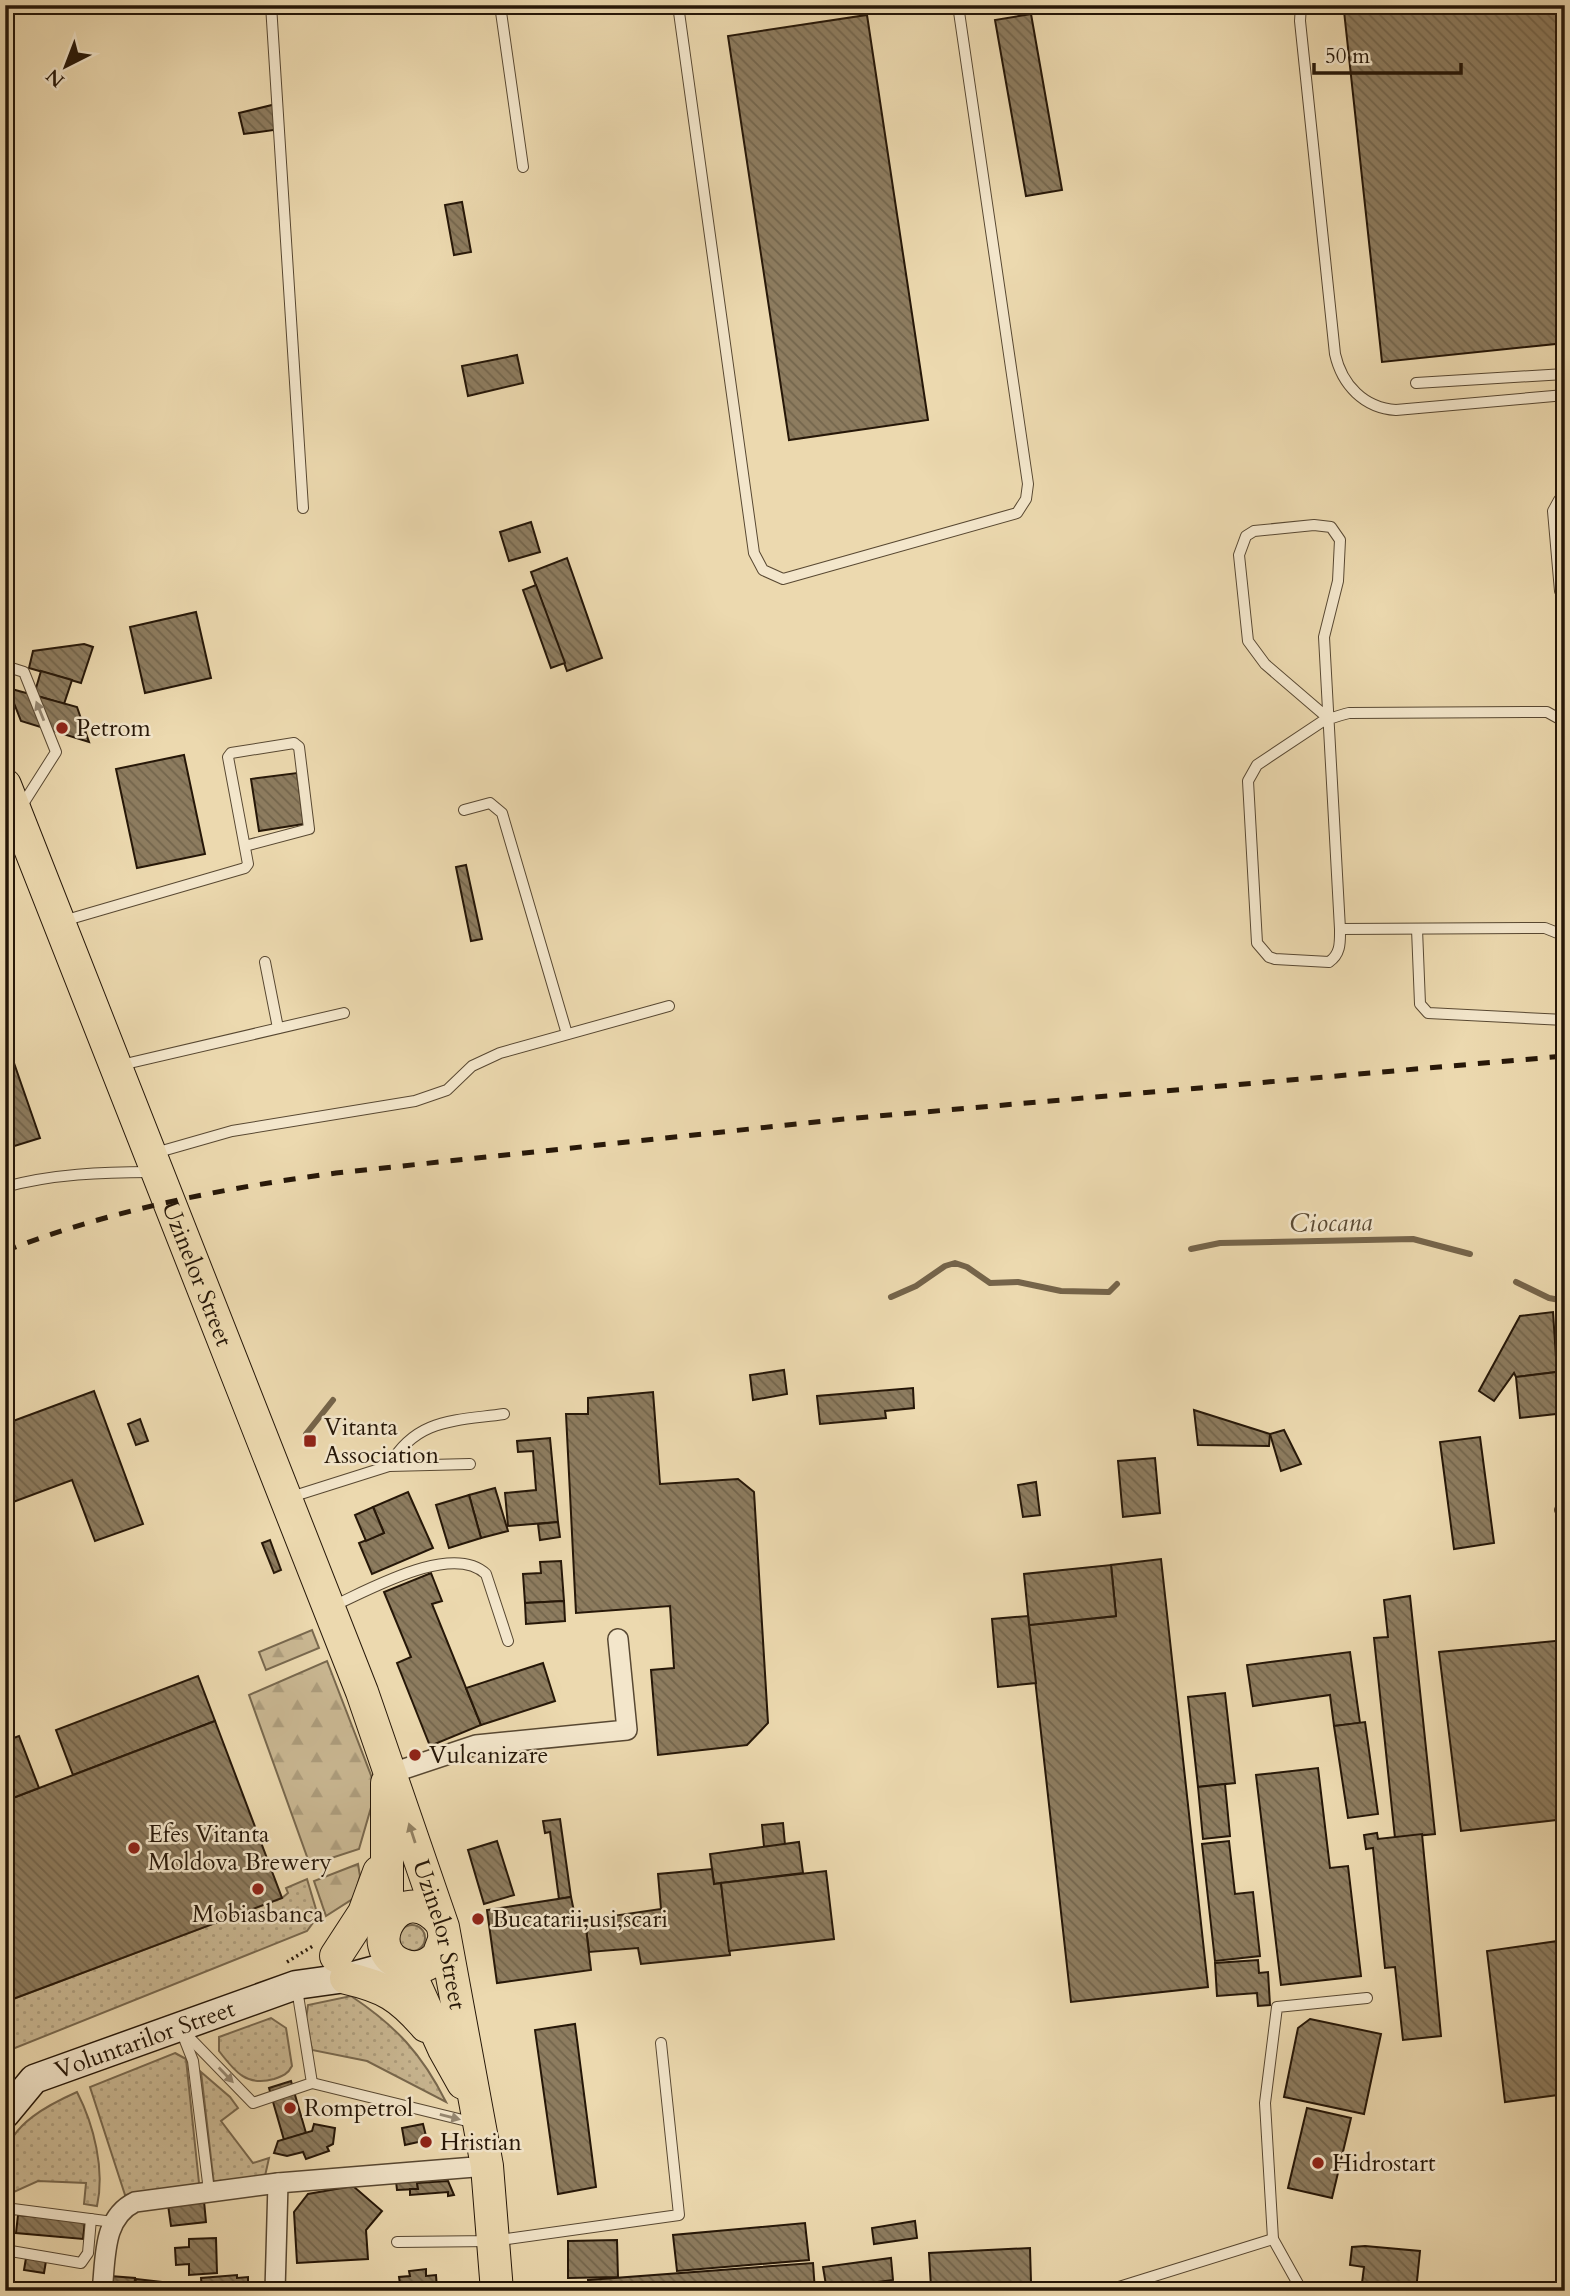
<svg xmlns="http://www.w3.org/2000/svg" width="1570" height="2296" font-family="Cardo,serif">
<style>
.grass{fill:url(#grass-dots);stroke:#78684e;stroke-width:2}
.forest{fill:url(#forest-firs);stroke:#78684e;stroke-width:2}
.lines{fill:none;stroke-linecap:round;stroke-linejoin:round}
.stream{stroke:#75644a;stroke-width:6}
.building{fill:url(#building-back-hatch);stroke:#261708;stroke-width:2}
.lane-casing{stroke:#584832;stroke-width:12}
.street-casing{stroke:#584832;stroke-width:22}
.secondary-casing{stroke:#261708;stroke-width:31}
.primary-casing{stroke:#261708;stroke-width:34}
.path{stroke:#261708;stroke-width:3.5;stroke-dasharray:2 3.5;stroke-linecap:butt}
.lane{stroke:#f3e6cb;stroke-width:10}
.street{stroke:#f3e6cb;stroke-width:19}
.secondary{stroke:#f3e6cb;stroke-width:28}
.primary{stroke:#ecd9af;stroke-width:32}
.rail{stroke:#261708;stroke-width:5;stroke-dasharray:12 12;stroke-linecap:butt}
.oneway{fill:#978973}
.oneway2{fill:#938264}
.poi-dot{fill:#8f2418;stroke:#f3e6cb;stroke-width:2.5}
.labels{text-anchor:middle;stroke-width:5;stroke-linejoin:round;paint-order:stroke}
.poi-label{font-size:24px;fill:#261708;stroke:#f3e6cb;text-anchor:start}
.street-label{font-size:24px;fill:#261708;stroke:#f3e6cb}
.water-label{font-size:26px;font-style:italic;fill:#5a4a34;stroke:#f3e6cb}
</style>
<defs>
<pattern id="grass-dots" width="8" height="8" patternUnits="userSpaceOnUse" patternTransform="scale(1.75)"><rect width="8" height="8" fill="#cab893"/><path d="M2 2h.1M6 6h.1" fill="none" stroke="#ad9d7d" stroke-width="1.8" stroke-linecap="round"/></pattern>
<pattern id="forest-firs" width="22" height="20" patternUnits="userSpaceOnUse" patternTransform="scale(1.75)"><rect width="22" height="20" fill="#cab893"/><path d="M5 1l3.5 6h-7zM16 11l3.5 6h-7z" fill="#ad9d7d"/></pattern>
<pattern id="building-back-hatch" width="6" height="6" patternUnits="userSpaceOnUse" patternTransform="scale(1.75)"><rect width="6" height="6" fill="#8d7c5f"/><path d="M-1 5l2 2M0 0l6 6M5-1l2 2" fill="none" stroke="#73654c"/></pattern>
</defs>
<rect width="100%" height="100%" fill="#ecd9af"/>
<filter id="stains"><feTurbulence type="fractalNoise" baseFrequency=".00286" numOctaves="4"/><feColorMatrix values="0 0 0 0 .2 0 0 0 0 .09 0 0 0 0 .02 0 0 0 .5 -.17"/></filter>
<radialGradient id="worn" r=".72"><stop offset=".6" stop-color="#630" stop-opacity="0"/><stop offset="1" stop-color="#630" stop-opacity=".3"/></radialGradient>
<!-- grass -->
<g class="grass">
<polygon points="307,1879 318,1916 307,1931 5,2052 5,2002 282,1898 288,1893 286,1888"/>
<circle cx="412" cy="1938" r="13"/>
<path d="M351,1996C396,2026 422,2054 446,2102L367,2061L312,2050L306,2019L308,2005Z"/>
<path d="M271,2018L286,2028L292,2066C288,2074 283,2076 274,2079C247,2087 235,2072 219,2051V2037Z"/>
<polygon points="175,2053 186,2059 199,2183 193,2189 125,2195 90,2087"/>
<polygon points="201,2072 230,2097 238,2108 221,2121 253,2163 269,2158 265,2176 214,2184"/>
<path d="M77,2092C94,2125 105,2170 97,2206L84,2204L86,2183L38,2181L5,2196C5,2183 3,2169 5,2157C10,2124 50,2104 77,2092Z"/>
</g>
<!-- forest -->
<g class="forest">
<polygon points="312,1630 319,1648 266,1670 259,1652"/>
<polygon points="327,1661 372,1778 372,1804 359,1849 310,1865 249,1695"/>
<polygon points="358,1864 360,1876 354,1898 326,1916 314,1881"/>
</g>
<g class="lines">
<!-- stream -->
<g class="stream">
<polyline points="1191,1249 1220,1243 1413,1239 1470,1254"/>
<polyline points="1516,1282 1549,1298 1565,1301"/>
<polyline points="891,1297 916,1286 945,1266 955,1263 967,1267 990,1283 1018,1282 1061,1291 1109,1292 1117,1284"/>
<polyline points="306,1434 333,1400"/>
</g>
</g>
<!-- building -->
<g class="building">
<polygon points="1403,5 1557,5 1565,81 1565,343 1382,362 1344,11"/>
<polygon points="1031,14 1062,190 1026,196 995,20"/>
<polygon points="867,15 928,420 789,440 728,36"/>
<polygon points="276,104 281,129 244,134 239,113"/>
<polygon points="462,202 471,252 454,255 445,205"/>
<polygon points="517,355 523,383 468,396 462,366"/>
<polygon points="531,522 540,552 509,561 500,532"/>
<polygon points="567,558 602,658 567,671 531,572"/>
<polygon points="536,585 565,663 551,668 523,590"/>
<polygon points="196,612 211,678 145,693 130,627"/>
<polygon points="84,644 93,647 81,683 29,668 33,651"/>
<polygon points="41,671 72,680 64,704 34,695"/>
<polygon points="8,688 77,707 89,742 21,721"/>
<polygon points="184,755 205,854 137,868 116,769"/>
<polygon points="297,773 304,824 259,831 251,779"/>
<polygon points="466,865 482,939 471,941 456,867"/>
<polygon points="5,1037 40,1138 5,1149"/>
<polygon points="1553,1312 1557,1372 1516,1377 1514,1373 1494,1401 1479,1391 1520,1316"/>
<polygon points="784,1370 787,1394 753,1400 750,1375"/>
<polygon points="1565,1371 1565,1413 1520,1418 1516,1377"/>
<polygon points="913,1388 914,1408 885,1411 886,1418 820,1424 817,1396"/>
<polygon points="94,1391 143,1524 95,1541 72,1480 5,1505 5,1424"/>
<polygon points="653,1392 660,1484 738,1479 754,1492 768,1723 747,1745 658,1755 651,1670 674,1668 670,1606 576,1613 566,1414 588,1414 588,1398"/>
<polygon points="1194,1410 1270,1434 1269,1446 1198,1445"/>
<polygon points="140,1419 148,1441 136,1445 128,1424"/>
<polygon points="1284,1430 1301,1464 1281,1471 1270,1434"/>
<polygon points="1480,1437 1494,1543 1454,1549 1440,1442"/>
<polygon points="550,1438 558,1522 508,1526 505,1493 536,1490 533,1451 518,1452 517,1441"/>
<polygon points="1155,1458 1160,1513 1123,1517 1118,1461"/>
<polygon points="1036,1482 1040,1515 1023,1517 1018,1485"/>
<polygon points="495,1488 508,1531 481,1538 469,1495"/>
<polygon points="408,1492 433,1548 372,1574 359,1543 384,1533 373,1507"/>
<polygon points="469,1495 481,1538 449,1548 436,1505"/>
<polygon points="373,1507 384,1533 366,1541 355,1515"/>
<polygon points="558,1522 560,1537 540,1540 538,1524"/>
<polygon points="270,1540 281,1570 274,1573 262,1543"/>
<polygon points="1161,1559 1208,1987 1071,2002 1029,1625 1116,1616 1111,1565"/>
<polygon points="561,1561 564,1601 525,1603 523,1574 541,1573 540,1562"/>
<polygon points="1111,1565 1116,1616 1029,1625 1024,1574"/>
<polygon points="431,1573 442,1601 432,1604 481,1725 430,1746 397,1663 411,1657 384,1592"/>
<polygon points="1410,1596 1435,1834 1395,1838 1374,1638 1388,1637 1384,1600"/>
<polygon points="564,1601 565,1621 526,1624 525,1603"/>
<polygon points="1028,1616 1036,1683 998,1687 992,1619"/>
<polygon points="1565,1640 1565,1819 1461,1831 1439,1652"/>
<polygon points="1350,1652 1360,1723 1334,1726 1330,1695 1253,1706 1247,1665"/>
<polygon points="543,1663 555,1701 481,1725 466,1688"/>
<polygon points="198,1676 215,1721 73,1775 56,1730"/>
<polygon points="1225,1693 1235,1783 1198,1787 1188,1697"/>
<polygon points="215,1721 282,1898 5,2002 5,1801"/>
<polygon points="1365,1722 1378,1814 1348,1818 1334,1726"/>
<polygon points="19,1736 39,1788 5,1801 5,1741"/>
<polygon points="1318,1768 1330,1868 1348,1866 1361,1976 1281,1985 1256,1775"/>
<polygon points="1225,1784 1230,1836 1203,1839 1198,1787"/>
<polygon points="560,1819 571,1897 559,1899 550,1832 545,1833 543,1821"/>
<polygon points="783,1823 785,1845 764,1847 762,1825"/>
<polygon points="1377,1833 1378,1839 1422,1834 1441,2036 1403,2040 1395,1967 1385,1968 1373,1848 1366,1849 1364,1835"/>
<polygon points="497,1841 514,1895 484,1904 468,1850"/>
<polygon points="1229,1841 1235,1894 1253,1892 1260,1956 1215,1961 1202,1844"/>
<polygon points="799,1842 803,1873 714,1884 710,1854"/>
<polygon points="712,1869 714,1884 721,1883 730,1955 641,1964 638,1948 589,1952 585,1920 661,1909 658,1874"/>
<polygon points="826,1871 834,1939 729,1951 721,1883"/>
<polygon points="571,1897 576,1921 585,1920 591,1970 497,1983 487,1910"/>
<polygon points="1565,1940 1565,2094 1505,2102 1487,1951"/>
<polygon points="1258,1960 1259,1973 1268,1972 1270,2005 1258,2006 1257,1993 1217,1996 1215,1963"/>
<polygon points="1310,2019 1381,2034 1364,2114 1284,2097 1298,2028"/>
<polygon points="575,2024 596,2187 558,2194 535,2030"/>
<polygon points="291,2081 306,2133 284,2140 269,2088"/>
<polygon points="1307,2108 1351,2118 1332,2198 1288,2188"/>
<polygon points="314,2124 335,2128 333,2144 327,2147 329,2151 306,2159 303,2152 287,2156 274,2153 278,2141 312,2131"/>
<polygon points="423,2124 427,2140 405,2145 402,2128"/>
<polygon points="417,2180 418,2189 397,2190 396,2181"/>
<polygon points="448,2181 454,2195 448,2196 448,2192 410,2195 410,2189 418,2189 417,2183"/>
<polygon points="353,2186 382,2211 366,2230 368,2259 297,2263 294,2212 308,2194"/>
<polygon points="204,2201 206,2222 171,2226 168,2205"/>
<polygon points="18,2215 85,2221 83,2239 16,2233"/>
<polygon points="915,2221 917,2238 874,2244 872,2228"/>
<polygon points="805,2223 809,2260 677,2271 673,2235"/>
<polygon points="216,2238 217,2273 189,2275 189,2264 176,2265 175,2248 189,2247 189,2239"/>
<polygon points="617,2240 618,2277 568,2278 568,2241"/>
<polygon points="1365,2246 1420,2251 1416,2291 1361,2291 1364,2267 1350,2265 1352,2247"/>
<polygon points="1030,2248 1031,2282 931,2287 929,2253"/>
<polygon points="26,2258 46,2261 44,2273 24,2270"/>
<polygon points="891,2258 893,2280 846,2286 847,2291 827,2291 823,2267"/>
<polygon points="813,2263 815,2291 589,2291 588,2280"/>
<polygon points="426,2269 426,2276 436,2275 437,2289 401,2291 399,2277 410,2276 409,2271"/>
<polygon points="237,2275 237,2278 248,2277 248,2285 231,2287 232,2291 202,2291 201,2278"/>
<polygon points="110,2276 135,2278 134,2291 110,2291"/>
<polygon points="136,2279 170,2283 169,2291 134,2291"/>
</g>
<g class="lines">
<defs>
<g id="lane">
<polyline points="271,5 303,508"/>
<polyline points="500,5 523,167"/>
<polyline points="678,5 754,553 763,570 783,579 1017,513 1026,499 1028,484 958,5"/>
<path d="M1301,5L1300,21L1335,354C1342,385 1364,408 1396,410L1565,395"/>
<polyline points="1416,383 1565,374"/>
<polyline points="1565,499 1559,500 1553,511 1560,591 1565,598"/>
<polyline points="5,666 24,672 56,752 21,807"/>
<path d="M1329,719L1265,664L1248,641L1239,555L1246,536L1254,531L1314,525L1331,527L1340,540L1338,581L1324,637L1340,929C1340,942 1341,954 1329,962L1275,959L1269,957L1257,943L1248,781L1257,765L1323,721C1332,718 1340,715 1349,713L1547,712L1565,722"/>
<polyline points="464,810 490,803 502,813 567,1034"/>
<polyline points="63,921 245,868 248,864 228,757 231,753 294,743 299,747 309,829 245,846"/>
<polyline points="1340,929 1545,928 1565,936"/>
<polyline points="1417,929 1420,1004 1428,1013 1565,1020"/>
<polyline points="265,962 278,1028"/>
<polyline points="121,1065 344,1013"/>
<polyline points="155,1153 232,1131 415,1101 447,1090 472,1066 500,1053 669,1006"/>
<path d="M5,1187C52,1174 103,1172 151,1172"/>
<path d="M389,1466C416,1418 455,1421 504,1414"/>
<polyline points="291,1497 389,1466 470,1464"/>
<polyline points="1560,1510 1565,1507"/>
<path d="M333,1606C369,1590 452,1542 486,1574L508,1641"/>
<polyline points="181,2029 253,2103 312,2083 297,1989"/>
<polyline points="182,2033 193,2061 209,2191"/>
<polyline points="312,2083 475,2123"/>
<polyline points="5,2225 7,2213 13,2209 113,2222"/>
<polyline points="397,2242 493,2241 679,2215 661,2043"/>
<polyline points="5,2250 81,2263 88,2253 91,2219"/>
<polyline points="1106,2291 1273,2239"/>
<polyline points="1302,2291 1273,2239 1265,2103 1277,2007 1367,1998"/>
</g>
<g id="street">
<polyline points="392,1773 476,1745 627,1730 618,1639"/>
<path d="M102,2291C106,2259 102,2218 135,2202L278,2183L487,2166"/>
<polyline points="275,2291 278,2183"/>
</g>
<g id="secondary">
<path id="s1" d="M5,2114L34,2079L296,1985L346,1978L398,1964"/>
</g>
<g id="primary">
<path id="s2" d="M5,785L362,1692L443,1927L487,2166L497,2291"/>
<polyline points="387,1783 387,1922"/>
<path d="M440,1921C400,1876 358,1949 403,1965C417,1970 428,1966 438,1956L444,1940"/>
<polyline points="336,1956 364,1913 379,1872"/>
<polyline points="407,1967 444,2049 463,2083"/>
<path d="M346,1978C385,1987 400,1996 426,2026"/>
</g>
</defs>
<!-- lane casing -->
<use href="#lane" class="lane-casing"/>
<!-- street casing -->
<use href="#street" class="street-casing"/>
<!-- secondary casing -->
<use href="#secondary" class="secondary-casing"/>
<!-- primary casing -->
<use href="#primary" class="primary-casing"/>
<!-- path -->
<polyline class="path" points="287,1962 313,1946"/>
<!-- lane -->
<use href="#lane" class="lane"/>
<!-- street -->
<use href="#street" class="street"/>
<!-- secondary -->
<use href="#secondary" class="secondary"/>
<!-- primary -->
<use href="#primary" class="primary"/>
<!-- rail -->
<path class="rail" d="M5,1251C110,1210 224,1188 336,1173L844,1119L1565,1056"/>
</g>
<!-- one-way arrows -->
<defs><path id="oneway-solid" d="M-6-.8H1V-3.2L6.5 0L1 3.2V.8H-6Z" transform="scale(1.75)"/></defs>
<g class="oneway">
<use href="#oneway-solid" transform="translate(40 711) rotate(-112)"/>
<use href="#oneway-solid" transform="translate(226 2075) rotate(46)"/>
<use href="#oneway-solid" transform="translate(450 2117) rotate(14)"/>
</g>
<use class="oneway2" href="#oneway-solid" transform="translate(412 1833) rotate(-108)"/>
<!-- markers -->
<g class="poi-dot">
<circle cx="62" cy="728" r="7"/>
<rect x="303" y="1434" width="14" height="14" rx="3.5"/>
<circle cx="415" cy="1755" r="7"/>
<circle cx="134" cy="1848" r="7"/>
<circle cx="258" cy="1889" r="7"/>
<circle cx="478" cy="1919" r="7"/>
<circle cx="290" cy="2108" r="7"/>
<circle cx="426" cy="2142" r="7"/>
<circle cx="1318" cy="2163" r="7"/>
</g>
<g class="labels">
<!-- poi labels -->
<g class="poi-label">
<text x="76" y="736">Petrom</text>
<text x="324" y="1435">Vitanta<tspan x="324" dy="28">Association</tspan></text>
<text x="429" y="1763">Vulcanizare</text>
<text x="148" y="1842">Efes Vitanta<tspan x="148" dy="28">Moldova Brewery</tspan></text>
<text x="258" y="1922" text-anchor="middle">Mobiasbanca</text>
<text x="492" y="1927">Bucatarii,usi,scari</text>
<text x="304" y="2116">Rompetrol</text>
<text x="440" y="2150">Hristian</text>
<text x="1332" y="2171">Hidrostart</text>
</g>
<!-- street labels -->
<g class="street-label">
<text dy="8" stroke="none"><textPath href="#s2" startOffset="525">Uzinelor Street</textPath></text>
<text dy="8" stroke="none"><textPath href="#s2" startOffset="1230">Uzinelor Street</textPath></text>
<text dy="8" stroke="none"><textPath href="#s1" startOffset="163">Voluntarilor Street</textPath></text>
</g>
<!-- water labels -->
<g class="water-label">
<text transform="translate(1331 1222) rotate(-1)" y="9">Ciocana</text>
</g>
</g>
<!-- margin -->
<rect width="1570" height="2296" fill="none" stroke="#ecd9af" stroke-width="28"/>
<rect x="7" y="7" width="1556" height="2282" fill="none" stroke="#261708" stroke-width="3.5"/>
<rect x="14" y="14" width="1542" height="2268" fill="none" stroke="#261708" stroke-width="2"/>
<!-- north arrow -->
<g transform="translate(66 66) rotate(222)" stroke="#f3e6cb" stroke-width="5" paint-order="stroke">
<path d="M0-5L12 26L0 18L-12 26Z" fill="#261708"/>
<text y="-10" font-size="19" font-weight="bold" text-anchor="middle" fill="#261708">N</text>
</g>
<!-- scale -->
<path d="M1314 63v10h147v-10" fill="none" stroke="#261708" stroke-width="3.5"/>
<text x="1325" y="63" font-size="21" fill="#261708" stroke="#f3e6cb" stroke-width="5" paint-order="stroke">50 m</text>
<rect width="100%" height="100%" filter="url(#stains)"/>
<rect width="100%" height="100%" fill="url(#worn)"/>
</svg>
